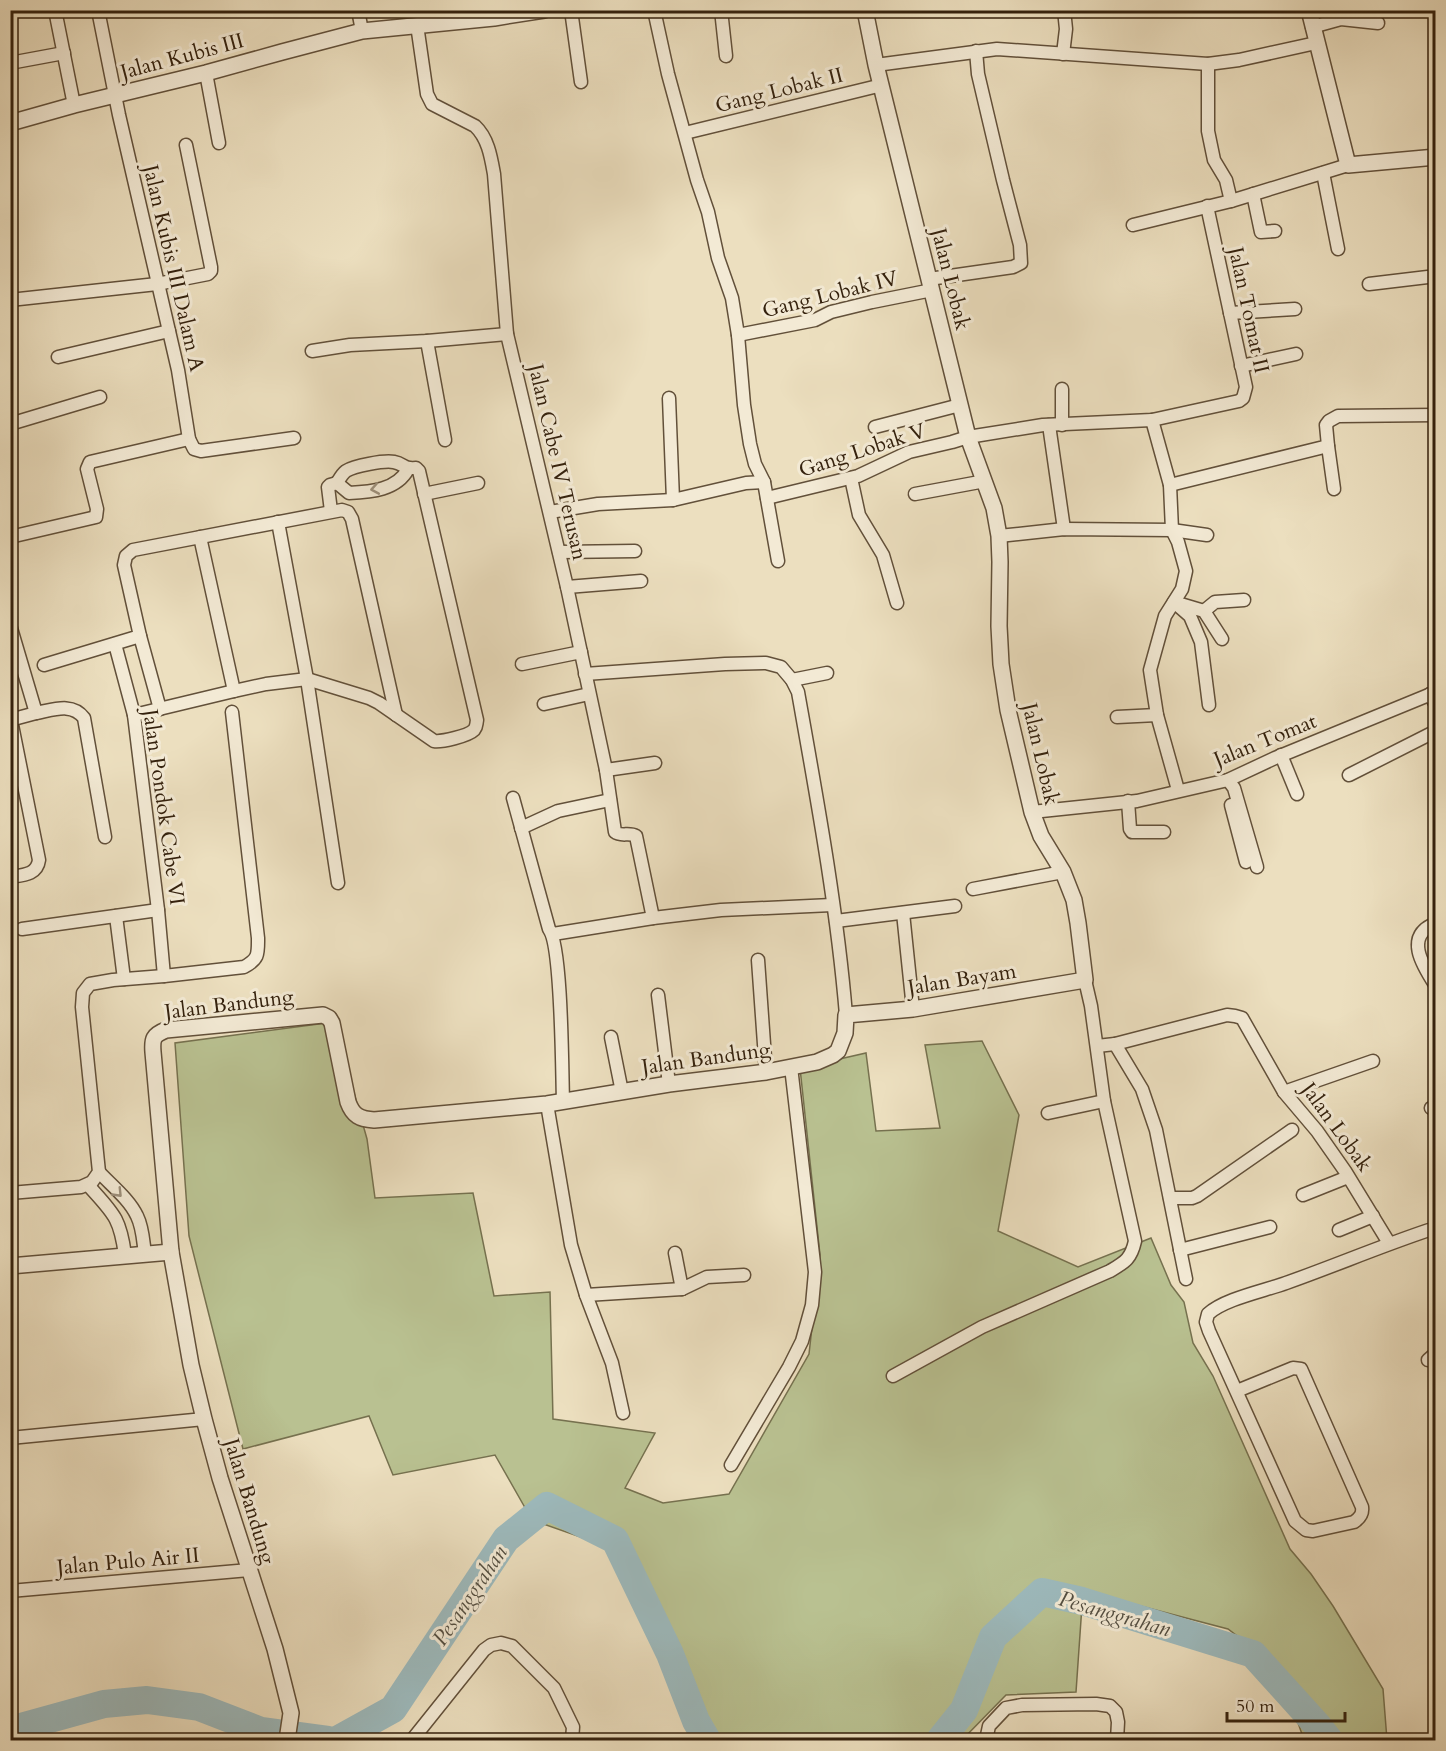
<svg xmlns="http://www.w3.org/2000/svg" width="1446" height="1751" font-family="Cardo,serif">
<style>
.green{fill:#b9c191;stroke:#76714f;stroke-width:1.5}
.lines{fill:none;stroke-linecap:round;stroke-linejoin:round}
.river{stroke:#9dbabd;stroke-width:28}
.minor-casing{stroke:#62503a;stroke-width:15}
.tertiary-casing{stroke:#62503a;stroke-width:18}
.minor{stroke:#f3ead5;stroke-width:12}
.tertiary{stroke:#f3ead5;stroke-width:15}
.oneway{stroke:#9d907b}
.labels{text-anchor:middle;stroke-width:6;stroke-linejoin:round;paint-order:stroke}
.street-label{font-size:21px;fill:#34210d;stroke:#f3ead5}
.water-label{font-size:22px;font-style:italic;fill:#544f42;stroke:#f3ead5}
</style>
<rect width="100%" height="100%" fill="#ecdfbf"/>
<filter id="stains"><feTurbulence type="fractalNoise" baseFrequency=".00333" numOctaves="4"/><feColorMatrix values="0 0 0 0 .2 0 0 0 0 .09 0 0 0 0 .02 0 0 0 .5 -.17"/></filter>
<radialGradient id="worn" r=".72"><stop offset=".6" stop-color="#630" stop-opacity="0"/><stop offset="1" stop-color="#630" stop-opacity=".3"/></radialGradient>
<!-- green -->
<polygon class="green" points="334,1022 367,1139 375,1198 473,1193 494,1296 550,1292 553,1419 655,1433 625,1488 663,1503 729,1494 809,1354 820,1255 800,1068 866,1053 876,1131 940,1128 925,1045 982,1041 1019,1115 998,1231 1078,1267 1151,1238 1171,1285 1184,1302 1193,1343 1213,1376 1290,1549 1311,1574 1333,1606 1383,1689 1387,1740 1304,1740 1279,1668 1228,1629 1083,1591 1076,1692 1006,1695 962,1740 698,1740 667,1650 612,1548 532,1520 495,1455 393,1475 369,1416 243,1449 189,1236 175,1043"/>
<g class="lines">
<!-- river -->
<g class="river">
<polyline points="10,1730 104,1704 147,1700 199,1707 261,1731 328,1740"/>
<polyline points="337,1740 393,1709 506,1539 547,1506 615,1540 670,1654 696,1721 707,1740"/>
<polyline points="940,1740 964,1710 993,1637 1042,1592 1082,1601 1253,1654 1318,1726 1329,1740"/>
</g>
<defs>
<g id="minor">
<polyline points="55,10 74,105"/>
<polyline points="98,10 119,115 178,370 189,439 194,449 201,451 294,438"/>
<polyline points="358,10 362,31"/>
<polyline points="571,10 581,82"/>
<polyline points="654,10 668,74 697,180 708,212 718,258 732,298 738,335 744,405 750,444 755,464 764,482 778,561"/>
<polyline points="721,10 726,56"/>
<path d="M417,25L427,94L432,104L475,126C488,138 491,157 494,174L507,334L567,587L606,770L615,832C621,837 629,832 636,836L653,918"/>
<polyline points="1312,27 1341,19 1378,23"/>
<polyline points="1063,54 1066,29 1064,10"/>
<polyline points="10,63 64,53"/>
<polyline points="1208,64 1208,131 1214,160 1226,180 1231,201"/>
<polyline points="876,65 997,49 1208,64 1239,60 1316,43"/>
<polyline points="206,73 219,143"/>
<polyline points="685,133 882,85"/>
<polyline points="1323,173 1338,249"/>
<polyline points="1253,194 1261,232 1275,231"/>
<polyline points="1133,225 1231,201 1348,165"/>
<polyline points="929,279 1013,267 1021,263 1020,245 1003,180 978,74 976,51"/>
<polyline points="1369,284 1436,276"/>
<polyline points="10,300 157,284 208,274 211,271 211,267 186,145"/>
<polyline points="1230,313 1295,309"/>
<polyline points="738,335 815,320 831,312 872,302 932,290"/>
<polyline points="427,341 445,440"/>
<polyline points="312,351 350,345 427,341 507,334"/>
<polyline points="58,357 169,331"/>
<polyline points="1241,366 1296,354"/>
<polyline points="669,398 673,500"/>
<polyline points="1152,420 1170,485 1172,530 1178,542 1186,571 1182,589 1165,616 1150,670 1157,715 1178,790"/>
<polyline points="10,424 100,397"/>
<polyline points="1049,425 1064,529"/>
<polyline points="1062,425 1062,389"/>
<polyline points="875,427 960,405"/>
<polyline points="1328,446 1334,489"/>
<polyline points="851,478 859,515 883,555 897,603"/>
<path d="M337,483L349,493C371,492 397,490 408,469"/>
<polyline points="1170,485 1328,446 1326,425 1329,421 1338,416 1436,415"/>
<polyline points="424,494 478,483"/>
<polyline points="915,494 985,481"/>
<polyline points="767,498 858,476 909,452 952,442 968,437 1043,425 1152,420 1239,401 1243,398 1246,387 1207,206"/>
<polyline points="331,511 328,487 330,485 337,483"/>
<polyline points="550,512 598,504 673,500 746,483 764,482"/>
<polyline points="278,522 307,679 338,883"/>
<polyline points="999,536 1064,529 1172,530 1207,535"/>
<polyline points="10,537 96,517 97,509 87,469 90,462 189,439"/>
<polyline points="200,537 234,691"/>
<polyline points="559,552 635,551"/>
<polyline points="567,587 641,581"/>
<polyline points="1174,602 1190,616 1201,642 1209,705"/>
<polyline points="1177,603 1204,611 1222,639"/>
<polyline points="1204,611 1215,602 1244,600"/>
<path d="M10,625L36,713C53,710 72,702 84,718L105,837"/>
<polyline points="140,636 160,709"/>
<polyline points="115,644 134,715 158,910 164,976"/>
<polyline points="522,664 581,652"/>
<polyline points="44,665 140,636 124,565 126,556 133,550 342,510 348,512 352,519 396,715"/>
<path d="M585,674L725,664L766,663L781,667L792,680L798,692C817,799 837,907 846,1015"/>
<polyline points="792,680 827,673"/>
<polyline points="1430,694 1436,706"/>
<polyline points="544,704 589,694"/>
<path d="M134,715L234,691L266,684L307,679L369,698L379,703L434,741C442,742 468,736 474,730C477,726 476,725 477,720L419,471L416,468C402,469 405,464 394,462C384,460 354,466 346,471C342,474 340,478 337,483"/>
<polyline points="1117,717 1157,715"/>
<polyline points="10,720 36,713"/>
<polyline points="1281,755 1297,794"/>
<polyline points="606,770 655,763"/>
<polyline points="1349,775 1436,731"/>
<polyline points="1228,780 1234,788 1257,867"/>
<path d="M513,798L549,929C562,946 562,1072 563,1101"/>
<polyline points="1128,801 1130,829 1132,832 1164,832"/>
<polyline points="1231,805 1246,862"/>
<polyline points="1032,812 1137,801 1228,780 1275,758 1436,692"/>
<polyline points="521,828 558,811 610,800"/>
<path d="M10,877C23,875 37,875 39,860L11,720"/>
<polyline points="973,889 1063,872"/>
<polyline points="903,913 913,1009"/>
<polyline points="116,916 124,979"/>
<polyline points="836,921 955,906"/>
<path d="M1436,923C1403,936 1423,966 1436,986"/>
<polyline points="22,929 158,910"/>
<polyline points="553,934 653,918 721,910 832,905"/>
<polyline points="758,960 766,1072"/>
<polyline points="658,995 669,1084"/>
<polyline points="611,1037 622,1092"/>
<polyline points="1115,1044 1142,1089 1156,1130 1186,1279"/>
<polyline points="1097,1046 1115,1044 1227,1015 1235,1016 1242,1018 1284,1092 1317,1131 1345,1171 1389,1243"/>
<polyline points="1284,1092 1373,1061"/>
<polyline points="547,1104 571,1245 586,1295 612,1363 623,1413"/>
<polyline points="1431,1108 1436,1106"/>
<polyline points="1048,1113 1104,1101"/>
<path d="M99,1172C111,1185 129,1199 137,1216C143,1228 143,1241 145,1254"/>
<path d="M88,1185C113,1213 120,1217 125,1255"/>
<path d="M10,1193L81,1187L92,1182L99,1172L82,1007L83,993L90,984L113,980L164,976L244,967C259,959 258,954 258,938L232,712"/>
<polyline points="1303,1195 1348,1177"/>
<polyline points="1170,1198 1192,1198 1197,1196 1292,1130"/>
<polyline points="1339,1230 1373,1216"/>
<polyline points="1180,1250 1270,1227"/>
<polyline points="675,1253 682,1289 707,1277 744,1275"/>
<polyline points="586,1295 682,1289"/>
<polyline points="1428,1360 1436,1353"/>
<path d="M893,1376L982,1327L1110,1271C1125,1262 1131,1259 1135,1241L1104,1101L1091,1006L1085,980"/>
<path d="M1237,1391L1293,1368L1301,1369L1362,1507C1363,1514 1360,1518 1354,1522L1313,1531L1306,1530L1295,1521L1209,1331L1206,1322L1208,1314C1224,1299 1264,1291 1286,1283C1334,1266 1381,1246 1429,1230H1436"/>
<polyline points="10,1438 204,1419"/>
<polyline points="731,1465 789,1367 802,1341 812,1305 815,1272 791,1067"/>
<polyline points="10,1591 249,1570"/>
<polyline points="412,1740 484,1650 491,1645 501,1643 512,1646 554,1688 573,1727 572,1740"/>
<polyline points="986,1740 989,1726 1006,1708 1022,1705 1096,1704 1110,1706 1116,1712 1118,1722 1117,1740"/>
</g>
<g id="tertiary">
<polyline points="1309,10 1348,165 1436,157"/>
<polyline points="10,123 74,105 206,73 282,52 362,31 494,18 544,10"/>
<polyline points="10,1266 171,1252"/>
<path d="M287,1740L291,1713L275,1649L220,1478L204,1419L191,1365L171,1252L153,1052C152,1039 153,1035 166,1030L323,1015L329,1018L332,1023L348,1102C353,1116 360,1119 374,1120L547,1104L669,1084L766,1072L817,1062L833,1055L838,1051L845,1033L846,1015L913,1009L1085,980L1078,923L1074,900L1063,872L1041,836L1032,812L1008,710L1001,664L999,626L1000,562L999,536L994,508L968,437L876,65L865,10"/>
</g>
</defs>
<!-- minor casing -->
<use href="#minor" class="minor-casing"/>
<!-- tertiary casing -->
<use href="#tertiary" class="tertiary-casing"/>
<!-- minor -->
<use href="#minor" class="minor"/>
<!-- tertiary -->
<use href="#tertiary" class="tertiary"/>
</g>
<!-- one-way arrows -->
<defs><path id="oneway-chevron" d="M-2-3.5L2.5 0L-2 3.5" fill="none" stroke-width="1.6" stroke-linecap="round" stroke-linejoin="round" transform="scale(1.5)"/></defs>
<g class="oneway">
<use href="#oneway-chevron" transform="translate(375 489) rotate(170)"/>
<use href="#oneway-chevron" transform="translate(118 1193) rotate(46)"/>
</g>
<g class="labels">
<!-- street labels -->
<g class="street-label">
<text transform="translate(182 56) rotate(-15)" y="7">Jalan Kubis III</text>
<text transform="translate(779 90) rotate(-14)" y="7">Gang Lobak II</text>
<text transform="translate(174 268) rotate(77)" y="7">Jalan Kubis III Dalam A</text>
<text transform="translate(951 279) rotate(76)" y="7">Jalan Lobak</text>
<text transform="translate(830 294) rotate(-14)" y="7">Gang Lobak IV</text>
<text transform="translate(1249 310) rotate(78)" y="7">Jalan Tomat II</text>
<text transform="translate(862 450) rotate(-18)" y="7">Gang Lobak V</text>
<text transform="translate(558 462) rotate(77)" y="7">Jalan Cabe IV Terusan</text>
<text transform="translate(1265 740) rotate(-22)" y="7">Jalan Tomat</text>
<text transform="translate(1041 754) rotate(77)" y="7">Jalan Lobak</text>
<text transform="translate(164 807) rotate(82)" y="7">Jalan Pondok Cabe VI</text>
<text transform="translate(962 979) rotate(-9)" y="7">Jalan Bayam</text>
<text transform="translate(229 1004) rotate(-7)" y="7">Jalan Bandung</text>
<text transform="translate(706 1058) rotate(-8)" y="7">Jalan Bandung</text>
<text transform="translate(1337 1127) rotate(54)" y="7">Jalan Lobak</text>
<text transform="translate(250 1501) rotate(73)" y="7">Jalan Bandung</text>
<text transform="translate(128 1561) rotate(-5)" y="7">Jalan Pulo Air II</text>
</g>
<!-- water labels -->
<g class="water-label">
<text transform="translate(469 1595) rotate(-56)" y="8">Pesanggrahan</text>
<text transform="translate(1115 1613) rotate(16)" y="8">Pesanggrahan</text>
</g>
</g>
<!-- margin -->
<rect width="1446" height="1751" fill="none" stroke="#ecdfbf" stroke-width="36"/>
<rect x="12" y="12" width="1422" height="1727" fill="none" stroke="#34210d" stroke-width="3"/>
<rect x="18" y="18" width="1410" height="1715" fill="none" stroke="#34210d" stroke-width="1.5"/>
<!-- scale -->
<path d="M1227 1712v9h118v-9" fill="none" stroke="#34210d" stroke-width="3"/>
<text x="1236" y="1712" font-size="18" fill="#34210d" stroke="#f3ead5" stroke-width="4.5" paint-order="stroke">50 m</text>
<rect width="100%" height="100%" filter="url(#stains)"/>
<rect width="100%" height="100%" fill="url(#worn)"/>
</svg>
